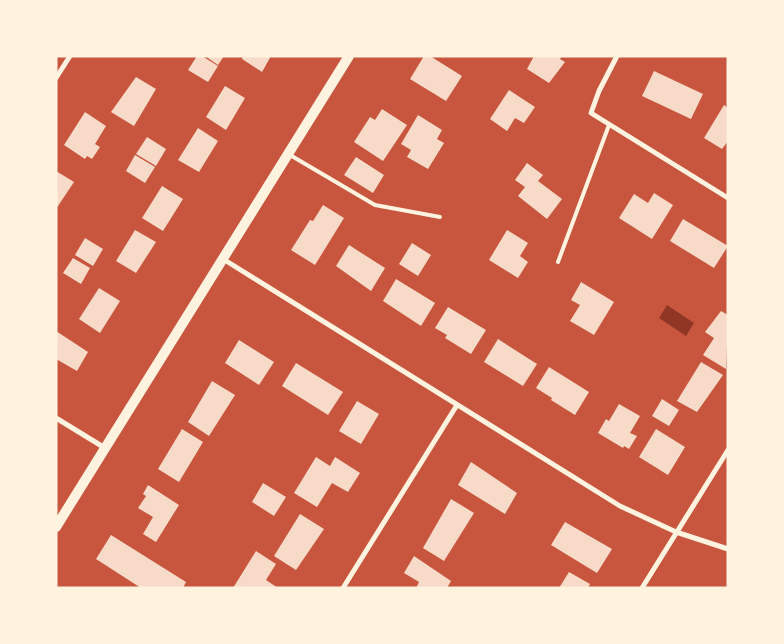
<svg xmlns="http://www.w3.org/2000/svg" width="784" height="644" font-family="Signika,sans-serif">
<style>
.water{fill:#8f3625}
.building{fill:#f7dbc8}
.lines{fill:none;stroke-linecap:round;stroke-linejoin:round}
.service{stroke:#fff3e0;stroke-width:4}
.minor{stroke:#fff3e0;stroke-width:5}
.secondary{stroke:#fff3e0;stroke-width:10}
</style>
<rect width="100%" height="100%" fill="#c8553d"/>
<!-- water -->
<polygon class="water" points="667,305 694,323 686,336 659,318"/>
<!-- building -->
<g class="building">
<polygon points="197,56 202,56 218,66 208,82 188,70"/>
<polygon points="205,56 224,56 218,65"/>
<polygon points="243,56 271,56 262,72 242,59"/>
<polygon points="424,56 430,56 462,76 446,101 410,79"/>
<polygon points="534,56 562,56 560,59 565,62 549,83 527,69"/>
<polygon points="654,71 703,94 691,119 642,96"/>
<polygon points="136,77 156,89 134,126 111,112"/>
<polygon points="225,86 245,98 226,130 206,117"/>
<polygon points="509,90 535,107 524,123 515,118 507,131 490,119"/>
<polygon points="724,105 728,108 728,141 722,149 704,138"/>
<polygon points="382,109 407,125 383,161 354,142 370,117 375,120"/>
<polygon points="85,112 106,126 95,144 100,147 92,159 87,156 85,159 64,145"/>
<polygon points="418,115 442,130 437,139 444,143 428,169 407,157 411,150 401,144"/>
<polygon points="198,128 218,141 199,172 178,160"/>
<polygon points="147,137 166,149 156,166 136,154"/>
<polygon points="135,155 155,167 145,183 126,171"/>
<polygon points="356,157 384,175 373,193 344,175"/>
<polygon points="527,163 543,175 538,181 562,199 547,219 518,196 525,187 515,180"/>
<polygon points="56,171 74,182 56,209"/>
<polygon points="162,186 183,199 163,231 142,218"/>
<polygon points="654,193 673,205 652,239 619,218 634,194 648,203"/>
<polygon points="323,205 344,218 315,265 291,250 310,220 313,221"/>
<polygon points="683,219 728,246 714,268 670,241"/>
<polygon points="135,230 156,242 136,273 116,261"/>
<polygon points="507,230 528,243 520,256 528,262 518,278 489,260"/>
<polygon points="85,238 103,249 93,266 75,255"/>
<polygon points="412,243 431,255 418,276 399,264"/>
<polygon points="349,245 385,268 371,291 336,266"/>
<polygon points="73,258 90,268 81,284 63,273"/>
<polygon points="396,279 435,303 421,326 383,301"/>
<polygon points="581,282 614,302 594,335 570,321 580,305 571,300"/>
<polygon points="99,288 120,301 100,333 79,319"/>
<polygon points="448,307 486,330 471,354 445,338 447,335 435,328"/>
<polygon points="721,311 728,315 726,369 703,355 714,338 705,332"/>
<polygon points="56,331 88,352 77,371 56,359"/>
<polygon points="498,339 537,364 523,386 484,362"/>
<polygon points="239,340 274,362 259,385 225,363"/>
<polygon points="701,362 723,375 697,412 677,401"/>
<polygon points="296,363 343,392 328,415 282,386"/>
<polygon points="549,367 589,392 575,415 551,400 552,398 536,388"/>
<polygon points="212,381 235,395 209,436 188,422"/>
<polygon points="662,399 679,410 669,426 652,416"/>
<polygon points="357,401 379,414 361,444 339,431"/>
<polygon points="619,404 640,416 630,433 637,436 629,449 624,446 623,448 598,433 606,419 609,421"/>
<polygon points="182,429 203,442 179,482 158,469"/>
<polygon points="656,429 685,447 668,475 639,457"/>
<polygon points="316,457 330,466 335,457 360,473 348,492 332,483 317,507 294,493"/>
<polygon points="471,462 517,493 505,514 458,485"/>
<polygon points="263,483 286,497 274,516 252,502"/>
<polygon points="148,485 179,505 156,542 143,534 153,517 138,508 146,496 143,494"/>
<polygon points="451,499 474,513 444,561 423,548"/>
<polygon points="300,514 324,529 296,570 274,556"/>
<polygon points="565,522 612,549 597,573 551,545"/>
<polygon points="111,535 186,582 183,588 141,588 96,559"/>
<polygon points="256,551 276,564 266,580 278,588 233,588"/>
<polygon points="414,556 451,581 447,588 416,588 419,582 404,573"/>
<polygon points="569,572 590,584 588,588 559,588"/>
</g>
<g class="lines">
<!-- service -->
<g class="service">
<polyline points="290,155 375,205 440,217"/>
<polyline points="558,262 609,125"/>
</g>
<!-- minor -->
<g class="minor">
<polyline points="617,56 599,91 591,113 728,198"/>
<polyline points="56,78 70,56"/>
<polyline points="223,259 620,506 676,532 728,549"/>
<polyline points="56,418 105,448"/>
<polyline points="343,588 457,405"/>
<polyline points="642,588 728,450"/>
</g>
<!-- secondary -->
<polyline class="secondary" points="56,527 349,56"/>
</g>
<!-- border -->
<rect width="784" height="644" fill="none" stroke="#fff3e0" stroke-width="115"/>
</svg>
